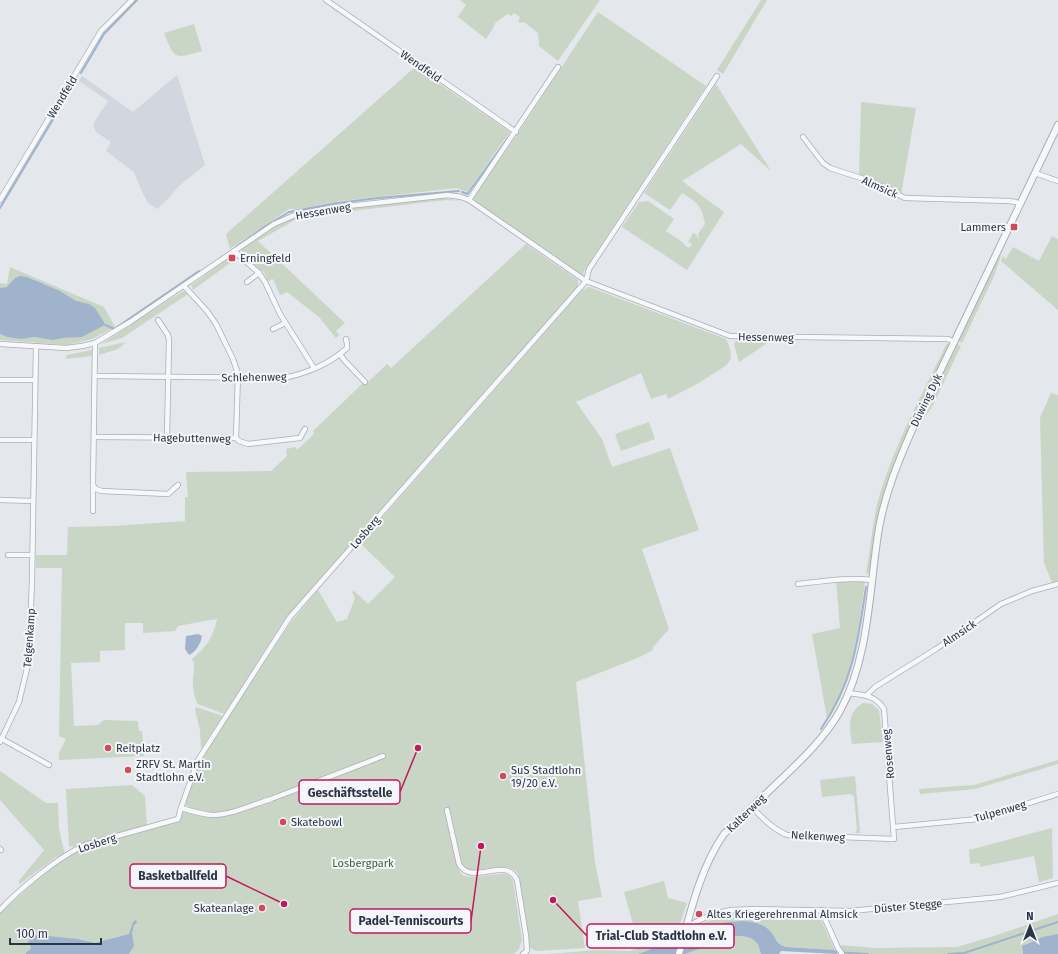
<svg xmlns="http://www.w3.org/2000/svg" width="1058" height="954" font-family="'Fira Sans',sans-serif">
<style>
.built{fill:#d2d6de}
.green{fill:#c9d6c5}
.water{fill:#9fb4cc}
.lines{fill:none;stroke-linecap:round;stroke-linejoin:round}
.stream{stroke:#9fb4cc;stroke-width:2}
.minor-casing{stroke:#a9aeb7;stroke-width:6}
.tertiary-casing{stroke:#a9aeb7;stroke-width:8}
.minor{stroke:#f7f8fa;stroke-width:4.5}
.tertiary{stroke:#f7f8fa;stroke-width:6}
.poi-dot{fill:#d1495b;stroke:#f4f6f9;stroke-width:1.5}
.labels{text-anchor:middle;stroke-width:4;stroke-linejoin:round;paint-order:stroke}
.street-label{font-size:11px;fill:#2b3445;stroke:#f4f6f9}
.poi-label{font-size:11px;fill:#2b3445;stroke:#f4f6f9;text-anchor:start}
.park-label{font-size:11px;fill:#3f6138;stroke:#f4f6f9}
.leader{fill:none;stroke:#c2185b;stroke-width:1.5}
.callout-dot{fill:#c2185b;stroke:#f4f6f9;stroke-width:1.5}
.callout{fill:#f4f6f9;stroke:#c2185b;stroke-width:1.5}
.callout-label{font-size:12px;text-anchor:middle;font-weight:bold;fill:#2b3445}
</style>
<rect width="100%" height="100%" fill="#e4e7ec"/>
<!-- built -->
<polygon class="built" points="177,75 205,165 179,186 165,202 157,209 148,203 143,194 134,172 106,151 111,142 96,132 93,126 95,121 108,101 79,81 82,76 133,112"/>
<!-- green -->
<g class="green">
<polygon points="460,0 600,0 558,61 539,46 538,33 524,22 521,23 518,21 520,17 514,13 511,16 508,14 495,23 493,28 486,39 458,17 466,5"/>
<polygon points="761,0 767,0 723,74 717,70"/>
<polygon points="598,12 706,86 583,273 585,274 582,275 475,201 473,197 518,133"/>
<path d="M194,24L202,51C174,59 175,60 164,33Z"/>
<polygon points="415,67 510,132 467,192 457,188 340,201 298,209 289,209 230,249 226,234"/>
<path d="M716,84L771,171L741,144L682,181L724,212L687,270L622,227L639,202L648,201L674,219L666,231L685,244L684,245L689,248L692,244L688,242L693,233L697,235L698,239L699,238L698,234L705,224C702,206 697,202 682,193L670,210L644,193Z"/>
<polygon points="861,102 916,108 901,195 859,176"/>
<polygon points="442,198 463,201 447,200 420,203 309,216 295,220 258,241 345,323 336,331 339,335 336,338 319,317 287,292 280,295 273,279 268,281 264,272 254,266 242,255 242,249 283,222 297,216 384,203"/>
<polygon points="1052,236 1058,239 1058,310 1001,261 1003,256 1006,259 1013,247 1039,261"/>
<path d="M526,244L578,280V287L286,618L224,714L198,704C194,697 193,689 193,682C193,674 196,666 192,659C206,647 213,638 217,619L210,620L178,626L175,631L143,633V623H125V650L100,651V662L71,663L74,726L98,725L104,720L138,721L139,731H142L144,756L59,760V753L66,739L59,736L62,568H36V555H67L68,527L114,526L185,521V497H188L186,472L271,471L287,456L286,449L296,447L297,450L314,434L313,431L362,384V381L357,372L368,382L387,364L391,368Z"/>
<polygon points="1001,255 995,274 962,343 958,341 998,258"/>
<polygon points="232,256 237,258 193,290 191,285 193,284"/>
<polygon points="10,267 104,307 115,327 92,339 67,345 0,340 0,283 7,284"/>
<path d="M589,287L726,339C730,348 735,358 725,366L699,383L668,399L666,394L651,399L641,373L576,402L602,439L612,467L670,448L699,530L642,549L669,629L653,647V650L640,657L576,682L595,862L602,897L578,901L585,948L536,951L529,947L518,873C509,862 488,869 476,870H471L465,868L462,863L449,810L445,811L458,866C459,870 461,875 465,876C474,879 495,873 505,874L510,876L513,881L522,940L519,949L514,954H0V913L39,878L68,856L85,847L181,820L182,813L185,811L213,816L227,814L244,810L383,758L382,755C347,769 311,782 276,795C256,803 235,812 214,813C203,814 192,811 185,804L200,762L205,753L291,622L318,590L337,622L347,619L355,598L352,592L354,591L368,604L395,577L360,543L582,290Z"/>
<polygon points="183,291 188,294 122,338 101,344"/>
<polygon points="738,339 772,340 739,362 734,344"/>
<polygon points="126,342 118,349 99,355 99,348"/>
<path d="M947,343L949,346L891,473L879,517L870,572L866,574C870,551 872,528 877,505C892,448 922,395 947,343Z"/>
<polygon points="957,344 961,346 932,407 918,426"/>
<polygon points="92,350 92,356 66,359 67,355"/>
<polygon points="1051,393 1058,395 1058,582 1052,583 1044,563 1040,418"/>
<polygon points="649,422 655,439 621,451 615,434"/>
<path d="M836,580L865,581C860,619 856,658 841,694C837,702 832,710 827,718L812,634L840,628Z"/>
<path d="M863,703L872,704L879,710L883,742L852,744C850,728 846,713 863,703Z"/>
<polygon points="196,707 223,716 201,749 200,730 195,710"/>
<polygon points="1058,760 1058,764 975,789 920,794 919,789 974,785"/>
<polygon points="0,771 46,803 58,803 59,829 65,855 56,857 20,884 18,882 44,850 0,800"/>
<polygon points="855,776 860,833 855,833 857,830 854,796 851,794 822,797 820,780"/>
<polygon points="132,785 145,796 147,826 74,847 69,846 66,789"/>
<polygon points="1052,828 1053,878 1039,882 1034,856 980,867 980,863 970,864 969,850"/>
<polygon points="664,881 668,898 687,903 677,932 639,945 624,892"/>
<path d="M748,911L816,913L822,917L818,916L820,918L835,950L786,947C776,943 778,942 773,934C771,931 767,929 764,926C747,914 706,929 689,937L692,927L720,917Z"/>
<polygon points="1058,914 1058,934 1027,943 1022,948 1023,954 845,954 840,945 875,948 957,947 997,935"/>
<path d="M736,936C751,936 758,939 761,954H685Z"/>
<polygon points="676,937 675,940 638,954 549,954 598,950 629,951"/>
</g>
<!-- water -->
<g class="water">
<polygon points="20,276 27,277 60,291 76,301 89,304 95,308 104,322 103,326 82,337 63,338 53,340 34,337 21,339 8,337 0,334 0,288 7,287 15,278"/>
<path d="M198,634L202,636C201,643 196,652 189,655L185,649L186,636Z"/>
<polygon points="136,920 137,923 134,925 132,933 134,946 129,954 26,954 26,952 30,950 31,947 28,942 33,936 37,935 77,939 95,943 129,934 133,922"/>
<path d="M743,921C754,921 765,924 772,933C778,941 775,943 786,947L835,950L837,954L781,951L779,954H761C758,939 751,936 736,936L685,954H638L675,940C686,939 695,932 706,928C717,923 731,922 743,921Z"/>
<polygon points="1058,934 1058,954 1023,954 1022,946 1043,937"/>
</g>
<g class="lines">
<!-- stream -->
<g class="stream">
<polyline points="81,73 104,34 137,0"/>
<polyline points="462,192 467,194 468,193 511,134"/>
<polyline points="0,208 76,81"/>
<polyline points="236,247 264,227 289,212 337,203 378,198 459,191"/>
<polyline points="103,324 114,329 120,325 199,271"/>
<path d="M821,729C853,683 858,641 866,587"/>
<polyline points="835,952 868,954"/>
<polyline points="948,954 964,953 1058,922"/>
</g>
<defs>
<g id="minor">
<polyline points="326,0 516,132"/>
<polyline points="803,137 823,163 830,168 870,181 905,198 1009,201 1016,202 1020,205"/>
<polyline points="1035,173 1058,181"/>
<polyline points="0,200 101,31 132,0"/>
<polyline points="469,200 558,67"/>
<polyline points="234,251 259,273 265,282 280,314 314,368"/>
<polyline points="247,282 259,273"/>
<polyline points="184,286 207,311 216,324 233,359 238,374 236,438"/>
<polyline points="158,320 168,335 169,340 167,437"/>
<polyline points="273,329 285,323"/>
<polyline points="95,343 93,485 96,489 102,491 168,494 178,485"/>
<polyline points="0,344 66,348 82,346 95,343 130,322 274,224 295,215 330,208 448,195 461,197 469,200 586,281 730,336 948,339 955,342"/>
<polyline points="340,354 344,360 365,382"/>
<path d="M96,376L283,378C305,374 330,364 347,348V344L346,339"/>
<polyline points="0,380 35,380"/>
<polyline points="95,437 236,438 239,441 248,444 300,438 305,429"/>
<polyline points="0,440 34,440"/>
<polyline points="0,500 33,501"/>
<polyline points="93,511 93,485"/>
<polyline points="8,555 32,555"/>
<path d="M798,584C823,581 847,577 872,580"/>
<polyline points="866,696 875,687 936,649 1001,604 1032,591 1058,584"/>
<polyline points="2,739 49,765"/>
<polyline points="0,742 19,702 29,660 32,580 36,346"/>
<path d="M383,756C345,771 308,785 271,799C252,805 231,815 211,815C201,814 191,811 181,808L198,760L290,617L586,281L589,269L717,76"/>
<path d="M752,807C763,819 773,829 787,835L894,839L884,709C875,695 864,695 848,693"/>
<path d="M447,810L459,864C472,887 506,855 517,880L526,936L527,951L523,954"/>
<polyline points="894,827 978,819 1058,794"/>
<polyline points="0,849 1,850"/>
<path d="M0,910C19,889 60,856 85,845L178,819L181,808"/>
<polyline points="821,910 838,948 842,954"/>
<polyline points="687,926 713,914 731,910 756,909 850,911 1000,897 1058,883"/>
</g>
<path id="tertiary" d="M679,954C690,914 700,868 724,834C741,819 756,803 772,788C797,764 823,741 840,711C870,657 869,587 879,528C885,494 898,462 912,430L1058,125"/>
</defs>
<!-- minor casing -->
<use href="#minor" class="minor-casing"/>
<!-- tertiary casing -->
<use href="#tertiary" class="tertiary-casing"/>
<!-- minor -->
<use href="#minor" class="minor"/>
<!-- tertiary -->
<use href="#tertiary" class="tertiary"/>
</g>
<!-- markers -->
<g class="poi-dot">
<rect x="1010" y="223" width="8" height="8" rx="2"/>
<rect x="228" y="254" width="8" height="8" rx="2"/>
<circle cx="108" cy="748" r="4"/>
<circle cx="128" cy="770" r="4"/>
<circle cx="503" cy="776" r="4"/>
<circle cx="283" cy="822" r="4"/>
<circle cx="262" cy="908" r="4"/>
<circle cx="699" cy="914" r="4"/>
</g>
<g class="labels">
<!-- street labels -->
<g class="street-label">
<text transform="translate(421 66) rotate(35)" y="4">Wendfeld</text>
<text transform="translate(62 97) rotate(-59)" y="4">Wendfeld</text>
<text transform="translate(880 187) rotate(24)" y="4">Almsick</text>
<text transform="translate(323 211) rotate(-10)" y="4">Hessenweg</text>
<text transform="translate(766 337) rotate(1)" y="4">Hessenweg</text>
<text transform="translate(254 377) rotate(-1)" y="4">Schlehenweg</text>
<text transform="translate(926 400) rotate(-64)" y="4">Düwing Dyk</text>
<text transform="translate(192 438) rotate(1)" y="4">Hagebuttenweg</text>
<text transform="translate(365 532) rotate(-49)" y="4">Losberg</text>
<text transform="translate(959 633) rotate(-34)" y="4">Almsick</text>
<text transform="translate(29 638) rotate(-86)" y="4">Telgenkamp</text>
<text transform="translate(888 754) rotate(-95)" y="4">Rosenweg</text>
<text transform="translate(1000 811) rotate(-16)" y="4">Tulpenweg</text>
<text transform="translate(746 813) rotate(-44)" y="4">Kalterweg</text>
<text transform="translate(818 836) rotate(3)" y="4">Nelkenweg</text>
<text transform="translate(97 843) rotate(-18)" y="4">Losberg</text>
<text transform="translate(908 906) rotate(-5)" y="4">Düster Stegge</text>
</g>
<!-- poi labels -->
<g class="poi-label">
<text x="1006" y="231" text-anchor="end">Lammers</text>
<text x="240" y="262">Erningfeld</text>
<text x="116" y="752">Reitplatz</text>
<text x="136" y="768">ZRFV St. Martin<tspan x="136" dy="13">Stadtlohn e.V.</tspan></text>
<text x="511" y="774">SuS Stadtlohn<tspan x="511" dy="13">19/20 e.V.</tspan></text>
<text x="291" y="826">Skatebowl</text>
<text x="254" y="912" text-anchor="end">Skateanlage</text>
<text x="707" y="918">Altes Kriegerehrenmal Almsick</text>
</g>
<!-- park labels -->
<g class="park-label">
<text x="363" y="867">Losbergpark</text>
</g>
</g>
<!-- callouts -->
<path class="leader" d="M418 748L400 792M284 904L226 876M481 846L471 921M553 900L587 936"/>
<g class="callout-dot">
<circle cx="418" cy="748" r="4"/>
<circle cx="284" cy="904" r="4"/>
<circle cx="481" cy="846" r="4"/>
<circle cx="553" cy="900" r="4"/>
</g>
<g class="callout">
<rect x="299" y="780" width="101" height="24" rx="4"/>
<rect x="130" y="864" width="96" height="24" rx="4"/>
<rect x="350" y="909" width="121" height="24" rx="4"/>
<rect x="587" y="924" width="147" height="24" rx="4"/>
</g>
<g class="callout-label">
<text x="350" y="797">Geschäftsstelle</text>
<text x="178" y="880">Basketballfeld</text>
<text x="411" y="925">Padel-Tenniscourts</text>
<text x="661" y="940">Trial-Club Stadtlohn e.V.</text>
</g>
<!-- north arrow -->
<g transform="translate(1030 926)" stroke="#f4f6f9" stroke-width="3" paint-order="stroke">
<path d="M0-3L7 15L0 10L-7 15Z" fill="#2b3445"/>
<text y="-6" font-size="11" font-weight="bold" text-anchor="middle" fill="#2b3445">N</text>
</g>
<!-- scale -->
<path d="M10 938v6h91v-6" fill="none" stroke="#2b3445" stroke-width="2"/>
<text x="16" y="938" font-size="12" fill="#2b3445" stroke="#f4f6f9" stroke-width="3" paint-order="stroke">100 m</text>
</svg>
